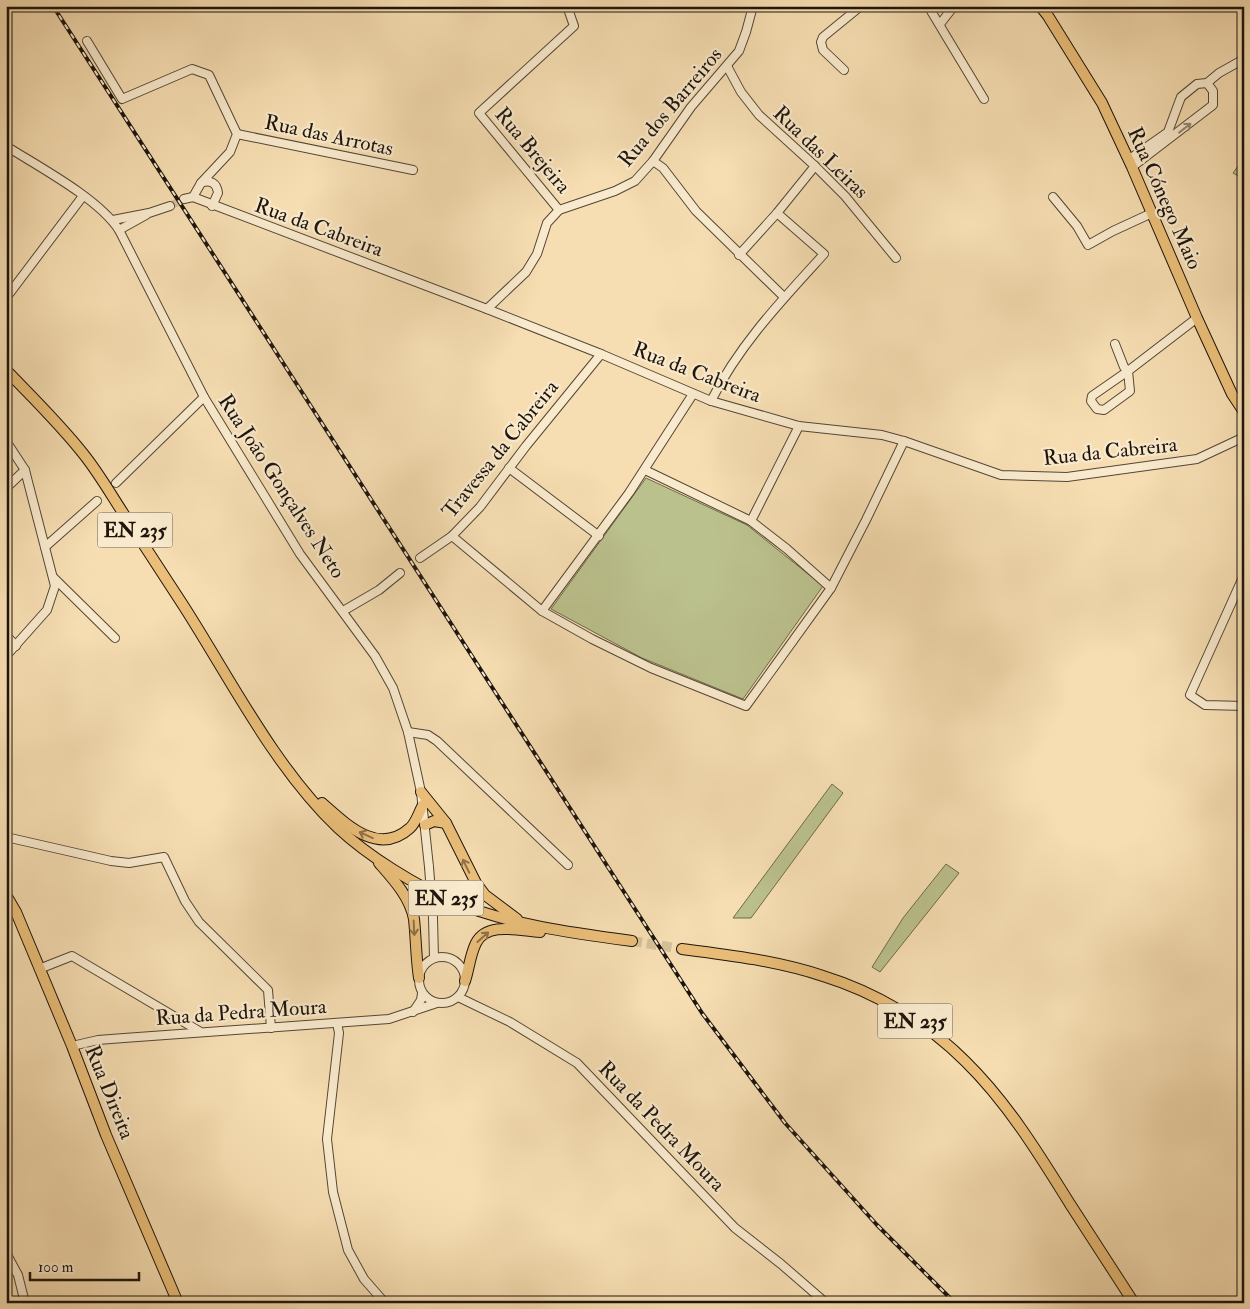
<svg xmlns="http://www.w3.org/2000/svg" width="1250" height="1309" font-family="'IM FELL Double Pica',serif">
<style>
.green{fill:#bbc18d;stroke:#6c6a4c}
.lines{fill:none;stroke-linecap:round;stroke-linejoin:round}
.minor-tunnel{stroke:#d5c099;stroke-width:8;stroke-dasharray:8 4;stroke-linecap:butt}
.major-tunnel{stroke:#d5c099;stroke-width:10;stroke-dasharray:10 5;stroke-linecap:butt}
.minor-casing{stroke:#534636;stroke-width:10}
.major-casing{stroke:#1d140c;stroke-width:12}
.minor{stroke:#f9eacd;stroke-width:8}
.major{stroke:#ebbf79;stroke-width:10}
.rail-casing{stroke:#1d140c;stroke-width:4}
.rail{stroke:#f9eacd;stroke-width:2;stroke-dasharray:5.5;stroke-linecap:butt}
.minor-bridge-casing{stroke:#534636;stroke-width:10;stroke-linecap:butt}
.minor-bridge{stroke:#f9eacd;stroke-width:8}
.oneway{stroke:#968a76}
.oneway2{stroke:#8e7248}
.labels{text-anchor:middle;stroke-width:4.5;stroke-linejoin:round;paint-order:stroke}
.shield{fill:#f9eacd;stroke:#5f5446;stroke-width:1}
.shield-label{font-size:20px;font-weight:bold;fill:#1d140c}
.street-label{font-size:21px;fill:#1d140c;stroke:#f9eacd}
</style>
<rect width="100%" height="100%" fill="#f6deb2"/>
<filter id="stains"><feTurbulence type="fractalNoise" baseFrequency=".004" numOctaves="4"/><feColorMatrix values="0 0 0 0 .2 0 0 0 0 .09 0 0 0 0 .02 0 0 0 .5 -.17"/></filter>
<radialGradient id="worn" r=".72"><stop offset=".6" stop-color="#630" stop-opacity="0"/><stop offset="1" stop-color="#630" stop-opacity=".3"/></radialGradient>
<!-- green -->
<g class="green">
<polygon points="1244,158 1244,179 1233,173"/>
<polygon points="646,478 747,525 823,586 743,699 642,658 551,609"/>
<polygon points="832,784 843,793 751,918 733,918"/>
<polygon points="946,864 959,873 880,972 872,967 903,918"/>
</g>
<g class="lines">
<!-- minor-tunnel -->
<polyline class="minor-tunnel" points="170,206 184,199"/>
<!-- major-tunnel -->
<polyline class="major-tunnel" points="632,941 682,949"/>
<defs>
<g id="minor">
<polyline points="928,6 984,99"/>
<polyline points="940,24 954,6"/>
<polyline points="87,41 122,99 192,69 209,75 237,134 230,152 201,183"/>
<polyline points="727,66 741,92 759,115 815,166 845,196 896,258"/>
<polyline points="844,70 823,50 821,42 823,37 861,6"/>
<polyline points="237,134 413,170"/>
<path d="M6,146C39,167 98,198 119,230L204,397L300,554L375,656L393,688L408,732L421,792L429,867"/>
<polyline points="1128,160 1168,132 1181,97 1197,84 1207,83 1219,73 1244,59"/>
<polyline points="653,161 663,168 696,211 784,297"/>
<polyline points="1132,167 1213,105 1213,91 1207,83"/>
<path d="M193,197L201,183C210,179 217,183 218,193L212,206"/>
<polyline points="1053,197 1077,226 1088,245 1113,231 1152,213"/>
<polyline points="184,199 193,197 487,309 601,354 711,401 799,426 882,435 904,441 1001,475 1067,477 1197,459 1244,437"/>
<polyline points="559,210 479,113 574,26 567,6"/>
<polyline points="113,220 149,213 170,206"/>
<polyline points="119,230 146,215"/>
<polyline points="739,255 777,213 815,166"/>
<polyline points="6,298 83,196"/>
<polyline points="487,309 526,272 537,254 547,223 559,210 615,191 635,181 653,161 691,107 739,51 746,32 753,6"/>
<polyline points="1115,344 1124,367 1128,371 1130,391 1104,410 1097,409 1091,401 1092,396 1128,371 1197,318"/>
<path d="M711,401C739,345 782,300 824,254L777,213"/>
<polyline points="6,441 25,470 27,478 55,586 47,610 6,656"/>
<polyline points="509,468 599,536"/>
<polyline points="645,470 751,521 787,549 831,588"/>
<polyline points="116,483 204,397"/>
<polyline points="6,488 25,470"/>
<polyline points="751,521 799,426"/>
<polyline points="452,536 542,611 592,639 651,668 746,706 831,588 866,520 904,441"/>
<polyline points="45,547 97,501"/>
<polyline points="420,558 452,536 480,507 526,446 601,354"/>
<polyline points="1244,575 1190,695 1205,705 1244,706"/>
<polyline points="54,578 115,638"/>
<polyline points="343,611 379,590 400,573"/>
<polyline points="542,611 629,493 693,394"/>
<polyline points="6,635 16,646"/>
<polyline points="408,732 428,735 437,741 568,865"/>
<polyline points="6,837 111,861 129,863 164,857 185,901 199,922 268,990 271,1028"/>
<polyline points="433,918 434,958"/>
<circle cx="442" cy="980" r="23"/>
<polyline points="39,969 72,956 199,1031"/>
<polyline points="458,997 510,1022 577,1063 735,1228 781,1264 826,1303"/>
<polyline points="413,1012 421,1000 422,993"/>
<polyline points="337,1023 339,1033 327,1139 333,1192 348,1250 364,1279 385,1303"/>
<polyline points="72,1046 98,1040 124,1038 389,1019 437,1003"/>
<polyline points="6,1253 18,1275 25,1303"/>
</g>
<g id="major">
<polyline points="1040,6 1048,16 1102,103 1132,167 1197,318 1232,394 1244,412"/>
<path d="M6,370C33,398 61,425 85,456C100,475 113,498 127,519C145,547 164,576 183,605C230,678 274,767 338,828C368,856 416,886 454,902C511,925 572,933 632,941"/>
<polyline points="421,792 446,823 476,883 485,895 517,919"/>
<path d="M322,803C346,824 378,857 410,828C416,823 419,812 423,805"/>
<polyline points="425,825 434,821 446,823"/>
<path d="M379,863C393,879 410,897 414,919C416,938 416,958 419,978"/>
<polyline points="6,895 16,912 72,1046 106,1135 178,1303"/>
<path d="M682,949C729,955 778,961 823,976C875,992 926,1022 965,1061C1007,1102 1039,1154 1070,1204C1091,1237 1113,1270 1134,1303"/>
<path d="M465,981C469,969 470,955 476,943C487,921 520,931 540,932"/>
</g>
</defs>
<!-- minor casing -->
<use href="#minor" class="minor-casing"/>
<!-- major casing -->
<use href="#major" class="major-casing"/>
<!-- minor -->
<use href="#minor" class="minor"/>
<!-- major -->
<use href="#major" class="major"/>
<defs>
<polyline id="rail" points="53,6 702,1013 785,1123 877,1225 955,1303"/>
</defs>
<!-- rail casing -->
<use href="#rail" class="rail-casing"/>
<!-- rail -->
<use href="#rail" class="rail"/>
<defs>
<polyline id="minor-bridge" points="429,867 433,918"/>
</defs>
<!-- minor-bridge casing -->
<use href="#minor-bridge" class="minor-bridge-casing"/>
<!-- minor-bridge -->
<use href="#minor-bridge" class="minor-bridge"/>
</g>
<!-- one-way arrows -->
<defs><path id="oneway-shaft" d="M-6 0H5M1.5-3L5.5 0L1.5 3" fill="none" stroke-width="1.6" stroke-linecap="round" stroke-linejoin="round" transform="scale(1.25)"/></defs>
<use class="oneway" href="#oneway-shaft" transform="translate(1185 128) rotate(-38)"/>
<g class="oneway2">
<use href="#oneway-shaft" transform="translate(366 835) rotate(-156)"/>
<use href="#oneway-shaft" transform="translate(466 866) rotate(-116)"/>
<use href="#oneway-shaft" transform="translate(414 928) rotate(87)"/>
<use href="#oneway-shaft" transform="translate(483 937) rotate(-42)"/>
</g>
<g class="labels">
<!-- shield labels -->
<g class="shield">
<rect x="97.5" y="512.5" width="75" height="35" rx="4"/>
<rect x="408.5" y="880.5" width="75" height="35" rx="4"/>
<rect x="877.5" y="1003.5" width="75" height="35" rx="4"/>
</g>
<g class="shield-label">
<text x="135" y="537">EN 235</text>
<text x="446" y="905">EN 235</text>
<text x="915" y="1028">EN 235</text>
</g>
<!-- street labels -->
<g class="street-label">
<text transform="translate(670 107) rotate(-50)" y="7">Rua dos Barreiros</text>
<text transform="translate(329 135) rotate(12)" y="7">Rua das Arrotas</text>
<text transform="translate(533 150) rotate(50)" y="7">Rua Brejeira</text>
<text transform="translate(821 152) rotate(44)" y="7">Rua das Leiras</text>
<text transform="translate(1165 198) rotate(66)" y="7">Rua Cónego Maio</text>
<text transform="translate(319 227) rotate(20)" y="7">Rua da Cabreira</text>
<text transform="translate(697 372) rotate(21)" y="7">Rua da Cabreira</text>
<text transform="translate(500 449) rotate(-51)" y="7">Travessa da Cabreira</text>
<text transform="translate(1110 451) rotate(-6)" y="7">Rua da Cabreira</text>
<text transform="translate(282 486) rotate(57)" y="7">Rua João Gonçalves Neto</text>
<text transform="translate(241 1012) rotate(-4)" y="7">Rua da Pedra Moura</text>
<text transform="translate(110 1092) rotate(68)" y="7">Rua Direita</text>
<text transform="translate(662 1126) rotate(46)" y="7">Rua da Pedra Moura</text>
</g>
</g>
<!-- margin -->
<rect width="1250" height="1309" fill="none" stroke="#f6deb2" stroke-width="25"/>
<rect x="8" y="8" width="1235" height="1294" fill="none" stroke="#1d140c" stroke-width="2.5"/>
<rect x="12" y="12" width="1225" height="1284" fill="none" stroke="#1d140c"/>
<!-- scale -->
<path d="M30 1272v8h109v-8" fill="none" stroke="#1d140c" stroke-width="2.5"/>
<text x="38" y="1272" font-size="15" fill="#1d140c" stroke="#f9eacd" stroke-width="4" paint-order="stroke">100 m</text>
<rect width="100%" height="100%" filter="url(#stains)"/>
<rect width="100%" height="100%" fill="url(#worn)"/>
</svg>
